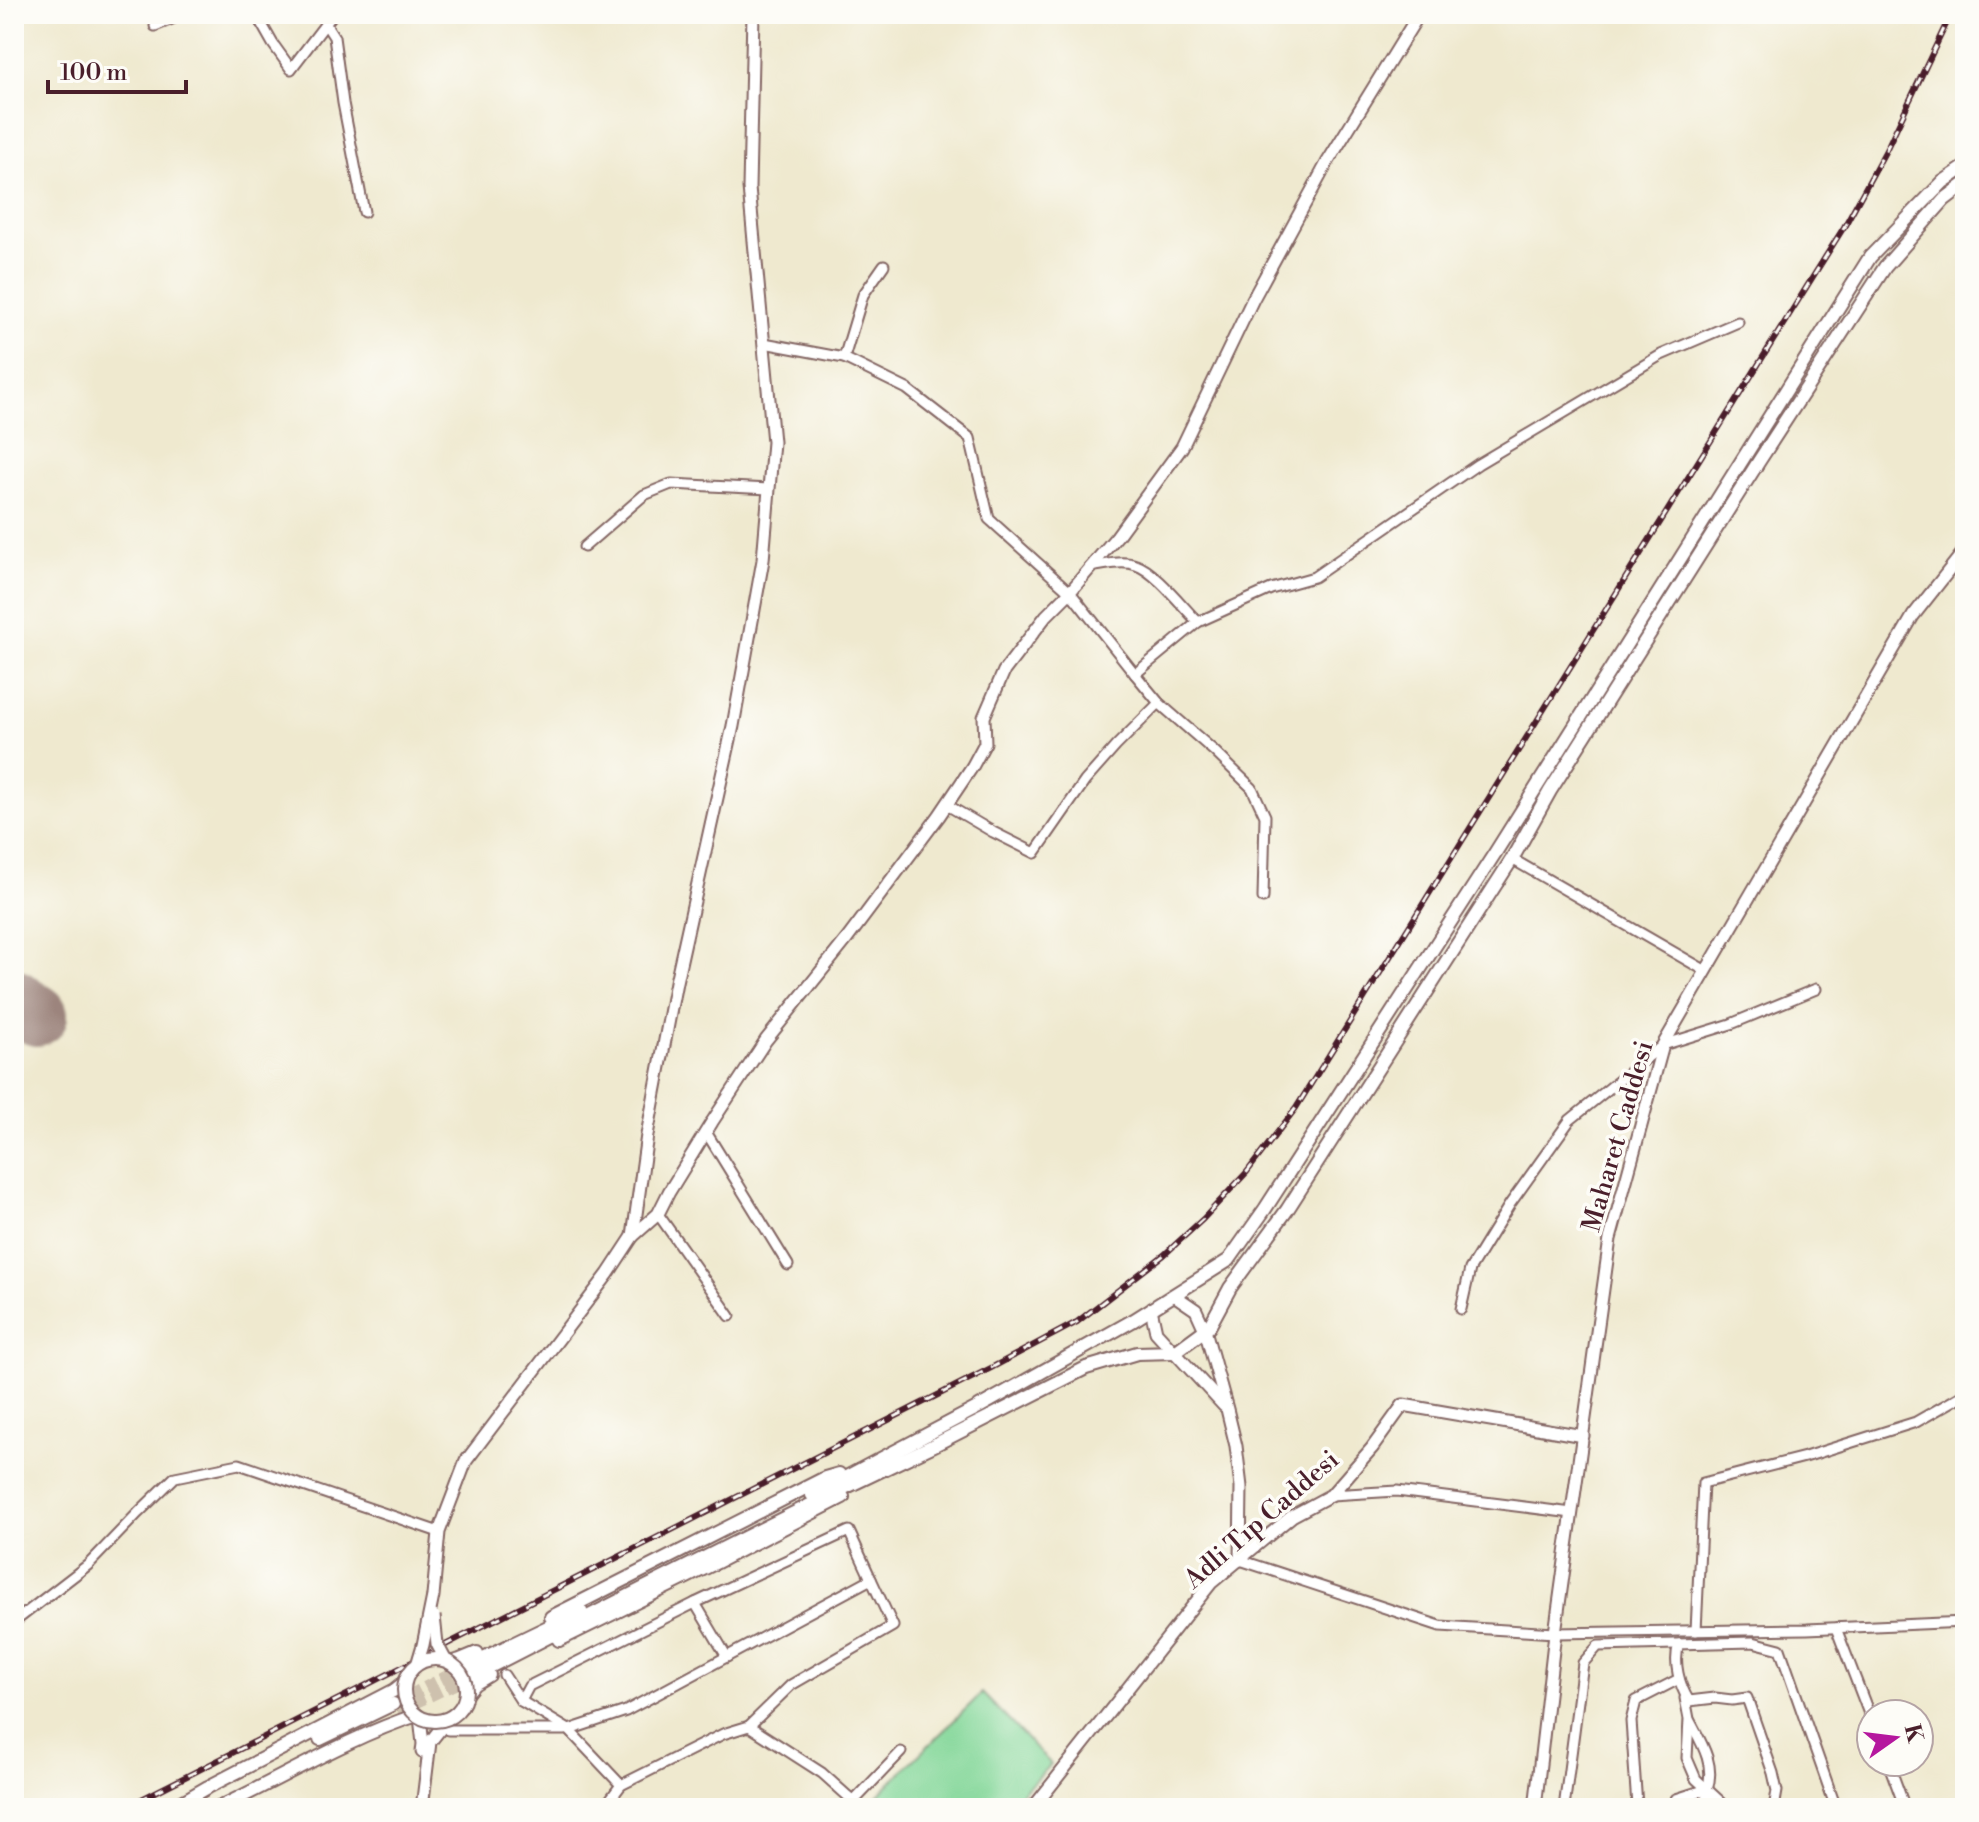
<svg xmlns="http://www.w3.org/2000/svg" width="1979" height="1822" font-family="'Libre Bodoni',serif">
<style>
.green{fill:#83d799;stroke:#667b62;stroke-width:2}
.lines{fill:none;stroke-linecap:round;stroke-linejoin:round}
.runway{stroke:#9c847d;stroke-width:62}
.secondary-tunnel{stroke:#cec1ae;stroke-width:12;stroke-dasharray:12 6;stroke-linecap:butt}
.minor-casing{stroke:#846664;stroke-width:13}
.tertiary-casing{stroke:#846664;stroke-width:15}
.secondary-casing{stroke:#846664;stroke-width:16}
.minor{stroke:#fff;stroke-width:9}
.tertiary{stroke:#fff;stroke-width:11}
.secondary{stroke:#fff;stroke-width:12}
.rail-casing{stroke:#4a1f2b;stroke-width:6}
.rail{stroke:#fdfcf7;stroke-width:3;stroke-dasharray:9;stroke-linecap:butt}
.tertiary-bridge-casing{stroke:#846664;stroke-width:15;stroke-linecap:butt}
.secondary-bridge-casing{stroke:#846664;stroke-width:16;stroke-linecap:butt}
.tertiary-bridge{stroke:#fff;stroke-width:11}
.secondary-bridge{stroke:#fff;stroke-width:12}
.labels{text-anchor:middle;stroke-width:7;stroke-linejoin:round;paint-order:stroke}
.street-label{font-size:26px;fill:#4a1f2b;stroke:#fdfcf7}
</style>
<rect width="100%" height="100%" fill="#fdfcf7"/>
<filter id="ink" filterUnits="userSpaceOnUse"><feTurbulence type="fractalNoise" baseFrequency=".0125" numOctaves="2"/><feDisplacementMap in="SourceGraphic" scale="16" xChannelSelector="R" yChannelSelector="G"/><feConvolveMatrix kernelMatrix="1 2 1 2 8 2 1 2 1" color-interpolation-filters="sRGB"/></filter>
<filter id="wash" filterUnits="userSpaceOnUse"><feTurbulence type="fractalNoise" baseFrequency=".006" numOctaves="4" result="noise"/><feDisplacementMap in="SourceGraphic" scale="32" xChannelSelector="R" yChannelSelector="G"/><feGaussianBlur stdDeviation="1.8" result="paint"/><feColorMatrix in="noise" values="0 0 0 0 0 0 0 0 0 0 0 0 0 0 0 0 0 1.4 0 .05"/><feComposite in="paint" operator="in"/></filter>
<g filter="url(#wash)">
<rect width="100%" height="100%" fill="#efe9cf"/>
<!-- green -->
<polygon class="green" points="982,1693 1051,1764 1006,1808 889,1808 877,1796"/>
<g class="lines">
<!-- runway -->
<polyline class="runway" points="14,1000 37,1015"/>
</g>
</g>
<g filter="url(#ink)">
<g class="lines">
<!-- secondary-tunnel -->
<g class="secondary-tunnel">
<polyline points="393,1704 469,1665"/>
<polyline points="397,1711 474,1675"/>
</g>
<defs>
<g id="minor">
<polyline points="256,14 273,44 291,69 333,14"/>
<polyline points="325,23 334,37 343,103 364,212"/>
<polyline points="155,26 184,14"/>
<polyline points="764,343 844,358 907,389 970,438 989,519 1070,592 1135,674 1198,622 1271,589 1314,577 1478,464 1661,355 1738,322"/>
<polyline points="844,358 863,295 884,265"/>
<polyline points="584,547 644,495 671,484 769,489"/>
<path d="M1090,567C1104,565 1123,560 1136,565C1155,571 1183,607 1198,622"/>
<polyline points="1159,703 1214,751 1252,788 1265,816 1263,898"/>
<polyline points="947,805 993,832 1035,853 1085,781 1116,746 1159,703 1135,674"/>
<polyline points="1512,859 1706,971"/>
<polyline points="706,1132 788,1265"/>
<polyline points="658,1214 730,1316"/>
<polyline points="1461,1309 1470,1269 1510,1204 1570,1120 1663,1045 1731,1024 1816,989"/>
<polyline points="1331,1495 1397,1491 1572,1513"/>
<polyline points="1240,1560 1440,1626 1555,1633 1807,1629 1965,1622"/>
<polygon points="871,1579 893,1626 791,1685 749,1726 723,1734 621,1785 569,1730 626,1711"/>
<polyline points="695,1603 727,1657"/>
<polyline points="14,1622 88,1565 138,1513 175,1477 239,1464 439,1532"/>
<polyline points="1836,1628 1871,1719"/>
<polyline points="1696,1631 1703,1483 1805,1457 1916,1422 1965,1394"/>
<path d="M1679,1644C1673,1662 1679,1685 1689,1701L1715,1698L1732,1700L1747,1698L1773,1773L1777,1791L1774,1808"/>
<polyline points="504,1675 521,1701"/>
<polyline points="1685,1698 1689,1719 1687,1758 1696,1779 1721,1802 1724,1808"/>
<path d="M1690,1721C1701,1742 1716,1765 1707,1789"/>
<polyline points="749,1726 822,1773 861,1808"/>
<polyline points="448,1730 565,1730"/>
<polyline points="569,1730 521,1701 529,1686 695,1603 849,1531 871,1579"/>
<polyline points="1888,1762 1905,1808"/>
<polyline points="854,1801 901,1752"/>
<polyline points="533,1808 606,1805 621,1785"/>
<polyline points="1564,1808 1583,1663 1598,1646 1753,1642 1780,1649 1836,1808"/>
<polyline points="1636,1808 1637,1806 1631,1721 1636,1701 1679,1679"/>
<polyline points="1679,1808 1676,1799 1707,1789 1706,1808"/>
</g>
<g id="tertiary">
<polyline points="633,1236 658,1214 669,1192 712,1122 766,1040 847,939 939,816 972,767 985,743 984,717 1004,671 1046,616 1070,592 1117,536 1182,447 1253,299 1327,163 1419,14"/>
<polyline points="1174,1295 1196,1310 1205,1330 1227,1409 1236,1446 1241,1487 1240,1560"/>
<polyline points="1151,1309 1156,1332 1224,1406"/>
<polyline points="433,1596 439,1532 466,1461 608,1274 633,1236 647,1135 676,982 733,726 763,560 773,442 749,188 753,14"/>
<polyline points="420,1717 423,1744 422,1752"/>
<polyline points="422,1808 430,1742 449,1718"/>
<polyline points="1033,1808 1211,1583 1292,1516 1331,1495 1372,1448 1403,1405 1583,1436"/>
<polyline points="1535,1808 1555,1633 1610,1239 1663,1045 1913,616 1965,550"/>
</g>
<g id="secondary">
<polyline points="812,1495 979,1407 1134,1320 1229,1260 1265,1209 1495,853 1870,257 1943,182 1965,167"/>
<polyline points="551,1617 825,1478 839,1474"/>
<polyline points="559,1640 717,1562 843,1497"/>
<polyline points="449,1663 460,1660 477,1653"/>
<polyline points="469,1665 581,1611"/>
<polyline points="474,1675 644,1588 836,1492 934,1445 1086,1368 1137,1353 1175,1352 1209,1327 1230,1288 1287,1210 1512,859 1550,791 1759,461 1885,267 1944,200 1965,184"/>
<polyline points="466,1694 474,1684 489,1675"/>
<polyline points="320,1739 393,1704"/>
<polyline points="172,1808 208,1787 395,1690 405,1682"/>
<path d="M218,1808C284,1777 347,1738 417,1715"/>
</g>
</defs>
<!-- minor casing -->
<use href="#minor" class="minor-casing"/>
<!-- tertiary casing -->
<use href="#tertiary" class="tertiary-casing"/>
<!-- secondary casing -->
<use href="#secondary" class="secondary-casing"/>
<!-- minor -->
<use href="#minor" class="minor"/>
<!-- tertiary -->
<use href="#tertiary" class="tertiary"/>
<!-- secondary -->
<use href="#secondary" class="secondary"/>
<defs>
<polyline id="rail" points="124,1808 991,1368 1077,1322 1164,1255 1203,1219 1247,1172 1296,1108 1809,283 1844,227 1886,150 1951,14"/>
</defs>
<!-- rail casing -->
<use href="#rail" class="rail-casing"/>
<!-- rail -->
<use href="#rail" class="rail"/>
<defs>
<g id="tertiary-bridge">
<polyline points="434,1616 437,1644 446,1661"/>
<polyline points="417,1665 423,1645 433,1596"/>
</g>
<circle id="secondary-bridge" cx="435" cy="1690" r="31"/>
</defs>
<!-- tertiary-bridge casing -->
<use href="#tertiary-bridge" class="tertiary-bridge-casing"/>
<!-- secondary-bridge casing -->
<use href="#secondary-bridge" class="secondary-bridge-casing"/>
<!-- tertiary-bridge -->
<use href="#tertiary-bridge" class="tertiary-bridge"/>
<!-- secondary-bridge -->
<use href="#secondary-bridge" class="secondary-bridge"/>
</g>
</g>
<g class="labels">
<!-- street labels -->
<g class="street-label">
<text transform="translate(1617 1136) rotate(-74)" y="9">Maharet Caddesi</text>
<text transform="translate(1261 1519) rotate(-41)" y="9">Adli Tıp Caddesi</text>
</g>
</g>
<!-- margin -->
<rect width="1979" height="1822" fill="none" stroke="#fdfcf7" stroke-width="48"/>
<!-- north arrow -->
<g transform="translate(1895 1738) rotate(76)"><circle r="38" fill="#fdfcf7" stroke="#b5a4a5" stroke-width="2"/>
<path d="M0-6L14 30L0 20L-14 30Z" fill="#b5179e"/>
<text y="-12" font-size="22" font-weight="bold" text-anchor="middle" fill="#4a1f2b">K</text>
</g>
<!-- scale -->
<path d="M48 80v12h138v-12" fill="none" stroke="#4a1f2b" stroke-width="4"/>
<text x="60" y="80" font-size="24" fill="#4a1f2b" stroke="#fdfcf7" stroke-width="6" paint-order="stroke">100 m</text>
</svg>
